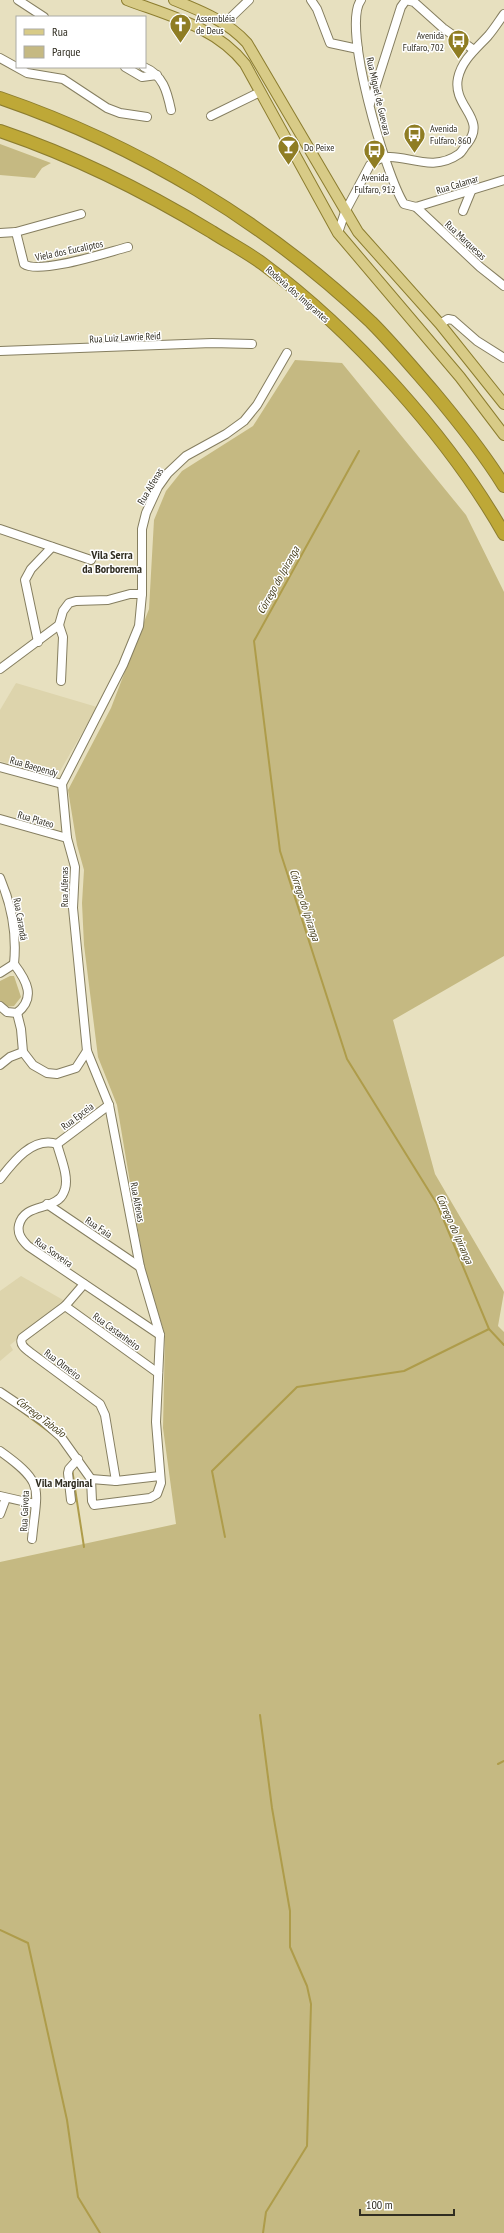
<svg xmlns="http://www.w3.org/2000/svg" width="504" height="2233" font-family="'PT Sans Narrow',sans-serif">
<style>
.built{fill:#ddd4ac}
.green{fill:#c5b982}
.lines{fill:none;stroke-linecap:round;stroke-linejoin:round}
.stream{stroke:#ae9c4a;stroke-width:2}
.minor-casing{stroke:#857e60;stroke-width:10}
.major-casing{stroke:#8c7d2f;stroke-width:12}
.highway-casing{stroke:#8c7d2f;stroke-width:14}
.minor{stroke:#fff;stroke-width:8}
.major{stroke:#d8cb87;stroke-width:10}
.highway{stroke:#bea837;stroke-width:12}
.labels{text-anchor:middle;stroke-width:3;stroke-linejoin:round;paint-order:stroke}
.poi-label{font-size:10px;fill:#302d21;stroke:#fff;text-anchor:start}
.street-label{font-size:10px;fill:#302d21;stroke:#fff}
.water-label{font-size:11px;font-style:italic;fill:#423a16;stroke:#fff}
.quarter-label{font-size:12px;font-weight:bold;fill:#302d21;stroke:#fff}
</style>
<rect width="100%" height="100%" fill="#e7e0bf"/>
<!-- built -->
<g class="built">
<polygon points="16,683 97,707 56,778 0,761 0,710"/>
<polygon points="21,1276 65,1301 10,1345 13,1350 0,1361 0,1291"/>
</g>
<!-- green -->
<g class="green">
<polygon points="0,144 51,163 42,168 35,178 0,175"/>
<polygon points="295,360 342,363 466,515 504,592 504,956 393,1020 435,1174 504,1292 498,1326 504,1332 504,2233 0,2233 0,1562 176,1524 163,1428 165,1335 144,1266 117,1105 98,1057 84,945 82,903 84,870 77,845 68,790 111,708 149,609 154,520 166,491 182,471 253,426"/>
<polygon points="10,976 14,976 21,997 14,1006 4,1007 0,1001 0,981"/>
</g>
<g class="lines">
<!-- stream -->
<g class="stream">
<polyline points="359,451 254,641 280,851 347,1059 437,1204 489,1329 504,1345"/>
<polyline points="13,1405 56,1437"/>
<polyline points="72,1469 84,1547"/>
<polyline points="225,1537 212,1471 297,1387 404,1371 489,1329"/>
<polyline points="260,1715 272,1808 290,1911 290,1947 307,1986 311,2004 307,2146 266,2212 263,2233"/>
<polyline points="498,1764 504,1761"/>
<polyline points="0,1930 28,1943 67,2120 78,2197 100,2233"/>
</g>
<defs>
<g id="minor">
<polyline points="18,0 44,17"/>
<polyline points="311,0 317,9 330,43 358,49"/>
<path d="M361,0C341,26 386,176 404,204L416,207L504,180"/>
<polyline points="224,24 249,0"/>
<polyline points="0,58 27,73 63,79 107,108 120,113 147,117"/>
<polyline points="125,67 142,77 157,75"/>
<path d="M144,67C163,75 167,91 171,110"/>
<polyline points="370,104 401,7 406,0 414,2 443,28 474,50"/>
<polyline points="211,116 260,92"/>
<polyline points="416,207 480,267 504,286"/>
<polyline points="463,211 472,189"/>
<path d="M16,232L24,264C39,275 108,252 128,247"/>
<polyline points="0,233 16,232 81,214"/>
<path d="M338,233L345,212L370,165C394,142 425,178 459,154C462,152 464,147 467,144C488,118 452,107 458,78C462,60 476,49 488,36C494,29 499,21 504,14"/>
<polyline points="440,324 448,319 453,320 477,341 504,358"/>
<polyline points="0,351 212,343 252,344"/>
<polyline points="0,529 91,560"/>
<polyline points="59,625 63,637 61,681"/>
<polyline points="38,642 25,580 31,569 52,547"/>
<polyline points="0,669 59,625 63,611 69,603 76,601 108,600 130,594 142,594"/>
<polyline points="0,767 62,784"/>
<polyline points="0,819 67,838"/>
<path d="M0,878C12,906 17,934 14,964"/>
<polyline points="0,973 14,964"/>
<path d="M0,1006L7,1012L17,1013C36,998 27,981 14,964"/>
<polyline points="17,1013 21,1029 23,1052 33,1065 47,1073 57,1074 76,1068 87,1051"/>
<polyline points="0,1065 10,1057 23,1052"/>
<path d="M57,1144C60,1156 69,1176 65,1189C64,1192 62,1197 59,1199C47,1210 24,1205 19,1225C17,1234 22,1240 28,1246L160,1335"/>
<path d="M0,1179C13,1162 33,1136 57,1144L109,1105"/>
<polyline points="47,1204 140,1267"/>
<path d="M84,1284L65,1306L22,1338C19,1345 26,1349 31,1353L100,1404L105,1415L116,1481"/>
<polyline points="65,1306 158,1373"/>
<polyline points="0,1392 43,1421 61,1437 91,1479 92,1501 94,1505 150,1498 157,1494 161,1483 156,1422 160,1335 140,1267 109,1105 87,1051 73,908 75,867 67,838 62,784 123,665 139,626 142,594 142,529 146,513 158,487 168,473 186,456 226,434 244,421 257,405 287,353"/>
<path d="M0,1451C46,1484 37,1487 32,1539"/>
<polyline points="91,1479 116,1481 160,1476"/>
<polyline points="0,1496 35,1504"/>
<polyline points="71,1500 68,1473 69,1469 78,1459"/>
<polyline points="0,1514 6,1498"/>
</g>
<g id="major">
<path d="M127,0C170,16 216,27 245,64L338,233L460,377L504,435"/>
<path d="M174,0C201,11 227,21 247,43L358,232L440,324L504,404"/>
</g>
<g id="highway">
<path d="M0,98C137,145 266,222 371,322C392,343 412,367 432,390C458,421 483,452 504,486"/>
<path d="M0,131C74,156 146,192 212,232C229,243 247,252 263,264C352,330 449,437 504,534"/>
</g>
</defs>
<!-- minor casing -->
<use href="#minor" class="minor-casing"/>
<!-- major casing -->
<use href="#major" class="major-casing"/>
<!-- highway casing -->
<use href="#highway" class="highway-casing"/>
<!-- minor -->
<use href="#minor" class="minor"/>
<!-- major -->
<use href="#major" class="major"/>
<!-- highway -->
<use href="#highway" class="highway"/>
</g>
<!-- icons -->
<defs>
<symbol id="church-pin" viewBox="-11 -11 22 30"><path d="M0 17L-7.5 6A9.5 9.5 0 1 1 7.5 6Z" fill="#8f7d23" stroke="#fff"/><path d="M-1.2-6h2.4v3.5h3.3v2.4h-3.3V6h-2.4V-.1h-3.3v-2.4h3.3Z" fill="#fff"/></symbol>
<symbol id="bus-pin" viewBox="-11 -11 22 30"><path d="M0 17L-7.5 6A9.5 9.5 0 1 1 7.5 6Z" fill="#8f7d23" stroke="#fff"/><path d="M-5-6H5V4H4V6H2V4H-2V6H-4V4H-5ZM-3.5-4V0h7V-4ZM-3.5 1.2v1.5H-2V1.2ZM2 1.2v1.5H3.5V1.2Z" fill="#fff"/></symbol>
<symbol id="bar-pin" viewBox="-11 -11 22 30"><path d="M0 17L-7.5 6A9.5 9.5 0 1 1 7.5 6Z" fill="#8f7d23" stroke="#fff"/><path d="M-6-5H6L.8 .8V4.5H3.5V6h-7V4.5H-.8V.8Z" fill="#fff"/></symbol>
</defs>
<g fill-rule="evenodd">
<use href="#church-pin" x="168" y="12" width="25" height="34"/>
<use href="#bus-pin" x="446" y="28" width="25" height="34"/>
<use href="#bus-pin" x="402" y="122" width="25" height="34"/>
<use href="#bar-pin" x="276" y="134" width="25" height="34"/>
<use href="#bus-pin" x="362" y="138" width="25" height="34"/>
</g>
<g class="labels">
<!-- poi labels -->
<g class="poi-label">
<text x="196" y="22">Assembléia<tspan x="196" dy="12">de Deus</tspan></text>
<text x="444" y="39" text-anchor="end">Avenida<tspan x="444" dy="12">Fulfaro, 702</tspan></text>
<text x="430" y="132">Avenida<tspan x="430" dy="12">Fulfaro, 860</tspan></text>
<text x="304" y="151">Do Peixe</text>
<text x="375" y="181" text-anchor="middle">Avenida<tspan x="375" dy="12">Fulfaro, 912</tspan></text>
</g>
<!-- street labels -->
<g class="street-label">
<text transform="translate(379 96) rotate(77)" y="4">Rua Miguel de Guevara</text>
<text transform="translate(457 184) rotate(-17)" y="4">Rua Calamar</text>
<text transform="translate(466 240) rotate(43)" y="4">Rua Marquesas</text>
<text transform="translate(69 250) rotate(-12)" y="4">Viela dos Eucaliptos</text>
<text transform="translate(298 294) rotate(41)" y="4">Rodovia dos Imigrantes</text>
<text transform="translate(125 337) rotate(-3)" y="4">Rua Luiz Lawrie Reid</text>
<text transform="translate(150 486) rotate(-59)" y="4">Rua Alfenas</text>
<text transform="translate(34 766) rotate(16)" y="4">Rua Baependy</text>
<text transform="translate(36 819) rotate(16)" y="4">Rua Plateo</text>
<text transform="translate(64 887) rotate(-90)" y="4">Rua Alfenas</text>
<text transform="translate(21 919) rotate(80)" y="4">Rua Carandá</text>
<text transform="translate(77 1116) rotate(-37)" y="4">Rua Epceia</text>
<text transform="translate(138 1202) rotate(79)" y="4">Rua Alfenas</text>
<text transform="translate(99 1227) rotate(34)" y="4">Rua Faia</text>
<text transform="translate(54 1252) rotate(35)" y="4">Rua Sorveira</text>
<text transform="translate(117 1331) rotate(36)" y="4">Rua Castanheiro</text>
<text transform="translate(63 1364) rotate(37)" y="4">Rua Olmeiro</text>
<text transform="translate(24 1511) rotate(-87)" y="4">Rua Gaivota</text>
</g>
<!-- water labels -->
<g class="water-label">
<text transform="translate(278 580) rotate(-61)" y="4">Córrego do Ipiranga</text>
<text transform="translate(305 905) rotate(72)" y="4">Córrego do Ipiranga</text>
<text transform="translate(455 1229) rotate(66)" y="4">Córrego do Ipiranga</text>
<text transform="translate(41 1417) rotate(37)" y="4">Córrego Taboão</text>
</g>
<!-- quarter labels -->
<g class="quarter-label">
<text x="112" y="559">Vila Serra<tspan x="112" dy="14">da Borborema</tspan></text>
<text x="64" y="1487">Vila Marginal</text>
</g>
</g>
<!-- legend -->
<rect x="16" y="16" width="130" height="52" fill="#ffffff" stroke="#acaba6"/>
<rect x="24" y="29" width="20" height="6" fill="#d8cb87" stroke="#acaba6"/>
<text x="52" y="36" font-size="12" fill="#302d21">Rua</text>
<rect x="24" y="46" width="20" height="12" fill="#c5b982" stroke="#acaba6"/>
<text x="52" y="56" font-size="12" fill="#302d21">Parque</text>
<!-- scale -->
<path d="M360 2209v6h94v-6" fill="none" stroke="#302d21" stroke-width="2"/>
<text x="366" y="2209" font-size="12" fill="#302d21" stroke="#ffffff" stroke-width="3" paint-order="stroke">100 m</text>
</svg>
